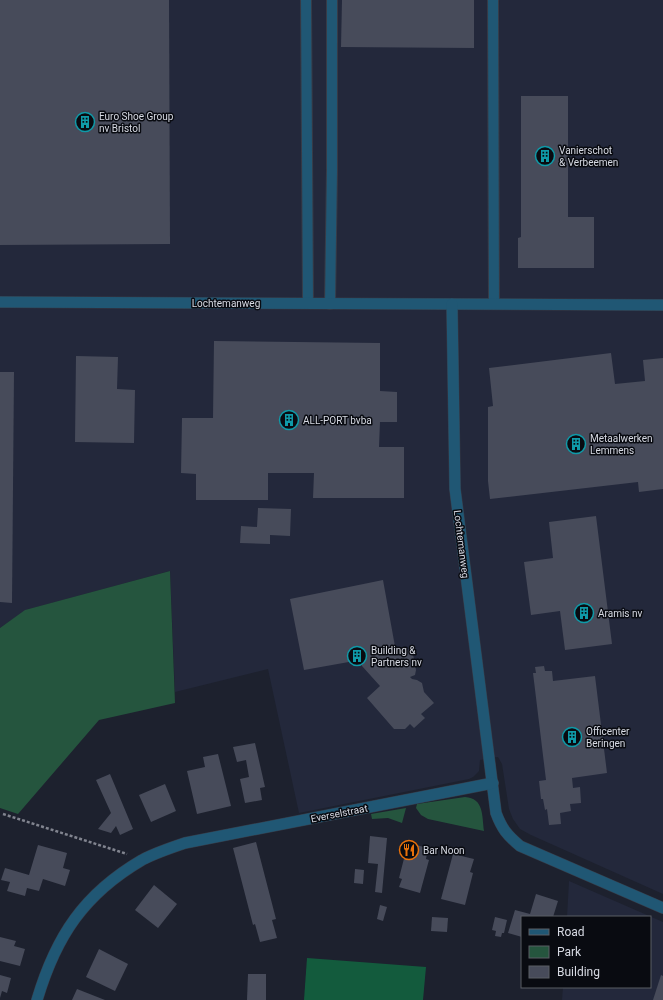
<svg xmlns="http://www.w3.org/2000/svg" width="663" height="1000" font-family="Roboto,sans-serif">
<style>
.built{fill:#23283b}
.green{fill:#25553e}
.forest{fill:#135b3d}
.building{fill:#474b5a}
.lines{fill:none;stroke-linecap:round;stroke-linejoin:round}
.service-casing{stroke:#373b47;stroke-width:12}
.minor-casing{stroke:#373b47;stroke-width:12}
.path{stroke:#81848f;stroke-width:2.5;stroke-dasharray:3 2;stroke-linecap:butt}
.service{stroke:#205774;stroke-width:10}
.minor{stroke:#205774;stroke-width:11}
.labels{text-anchor:middle;stroke-width:3;stroke-linejoin:round;paint-order:stroke}
.poi-label{font-size:10px;fill:#d7dae3;stroke:#090b11;text-anchor:start}
.street-label{font-size:10px;fill:#d7dae3;stroke:#090b11}
</style>
<rect width="100%" height="100%" fill="#1d212e"/>
<!-- built -->
<g class="built">
<polygon points="0,0 663,0 663,894 531,835 520,829 513,819 509,809 502,764 498,757 480,760 479,771 473,777 469,779 299,813 268,669 175,692 170,571 26,610 0,628"/>
<polygon points="569,881 663,922 663,1000 562,1000 563,987 650,987 650,917 567,917"/>
</g>
<!-- green -->
<g class="green">
<polygon points="170,571 175,703 99,720 18,814 0,808 0,628 25,610"/>
<path d="M465,797C484,798 482,816 484,831L428,819L421,815L416,808L417,804Z"/>
<polygon points="406,808 402,823 388,818 372,819 371,814"/>
</g>
<!-- forest -->
<polygon class="forest" points="307,958 426,967 423,1000 304,1000"/>
<!-- building -->
<g class="building">
<polygon points="0,0 169,0 170,244 0,245"/>
<polygon points="342,0 474,0 474,48 341,47"/>
<polygon points="521,96 568,96 568,217 594,217 594,268 518,268 518,238 521,237"/>
<polygon points="214,341 380,343 380,391 397,392 397,422 380,422 379,447 404,447 404,498 313,498 314,473 268,473 268,500 196,500 196,474 181,473 182,418 213,418"/>
<polygon points="611,353 615,384 645,381 643,360 663,358 663,489 639,492 638,482 490,499 488,481 488,407 493,406 489,368"/>
<polygon points="76,356 118,357 117,389 135,390 134,443 75,442"/>
<polygon points="0,372 14,372 12,603 0,602"/>
<polygon points="258,508 291,509 290,536 270,535 270,544 240,543 241,526 257,527"/>
<polygon points="596,516 612,644 565,650 560,611 531,615 524,562 553,558 549,522"/>
<polygon points="383,580 396,652 412,649 416,670 415,675 410,677 412,679 417,680 422,683 424,692 434,703 421,714 425,718 414,728 410,724 405,729 394,729 367,698 380,686 362,666 360,660 304,670 290,599"/>
<polygon points="544,666 545,671 552,671 553,681 595,676 607,773 572,778 573,788 580,787 581,803 570,804 571,811 560,813 561,824 549,825 547,809 545,810 543,799 541,799 539,781 546,780 533,673 536,673 535,667"/>
<polygon points="255,743 265,787 260,788 262,800 245,803 240,779 249,777 246,760 237,762 233,747"/>
<polygon points="218,754 231,806 197,814 187,771 205,767 203,757"/>
<polygon points="110,774 133,829 120,835 116,826 111,833 98,829 111,813 96,780"/>
<polygon points="165,784 176,811 151,822 139,795"/>
<polygon points="370,836 387,838 382,893 375,892 378,864 368,863"/>
<polygon points="256,842 276,919 272,920 277,938 260,942 255,924 253,925 233,848"/>
<polygon points="408,843 428,848 426,859 429,860 420,893 399,887 402,879 399,878"/>
<polygon points="38,845 67,853 63,868 70,870 65,886 43,879 39,891 27,888 25,896 7,891 10,882 1,880 5,868 29,875"/>
<polygon points="453,854 474,859 470,872 473,873 465,905 441,899"/>
<polygon points="355,869 364,870 363,884 354,883"/>
<polygon points="154,885 177,904 158,928 135,910"/>
<polygon points="536,894 558,901 553,917 522,917 522,937 508,933 515,910 530,914"/>
<polygon points="380,905 387,907 383,921 377,919"/>
<polygon points="432,917 448,918 447,932 431,931"/>
<polygon points="495,917 507,920 504,933 502,933 501,937 495,936 496,931 492,930"/>
<polygon points="0,937 16,941 14,946 25,949 20,966 0,961"/>
<polygon points="99,949 128,964 115,991 86,977"/>
<polygon points="248,974 266,974 266,1000 247,1000"/>
<polygon points="0,975 11,978 7,993 2,991 0,998"/>
<polygon points="661,975 663,976 663,1000 653,1000"/>
<polygon points="77,989 105,1000 72,1000"/>
</g>
<g class="lines">
<defs>
<g id="service">
<polyline points="306,0 308,303"/>
<polyline points="493,0 494,304"/>
<polyline points="330,304 332,169 332,0"/>
</g>
<g id="minor">
<polyline points="0,302 663,305"/>
<path d="M452,304L455,489L496,813C502,829 507,835 520,846L663,908"/>
<path d="M37,1000C56,936 84,894 142,860C155,853 170,848 185,843L493,783"/>
</g>
</defs>
<!-- service casing -->
<use href="#service" class="service-casing"/>
<!-- minor casing -->
<use href="#minor" class="minor-casing"/>
<!-- path -->
<polyline class="path" points="3,814 127,854"/>
<!-- service -->
<use href="#service" class="service"/>
<!-- minor -->
<use href="#minor" class="minor"/>
</g>
<!-- icons -->
<defs>
<symbol id="building-ring" viewBox="-11 -11 22 22"><circle r="9.5" fill="#090b11" stroke="#0f9aa8" stroke-width="1.5"/><path d="M-4-6H4V6H1V3H-1V6H-4ZM-2.5-4.3h1.7v1.8h-1.7ZM.8-4.3h1.7v1.8H.8ZM-2.5-1h1.7V.8h-1.7ZM.8-1h1.7V.8H.8Z" fill="#0f9aa8"/></symbol>
<symbol id="restaurant-ring" viewBox="-11 -11 22 22"><circle r="9.5" fill="#090b11" stroke="#e8710a" stroke-width="1.5"/><path d="M-5-6h1v4h1v-4h1v4h1v-4h1v5L-1.5 .5V6h-2V.5L-5-1ZM5-6V6H3V1.5H1.5Q1.5-4 5-6Z" fill="#e8710a"/></symbol>
</defs>
<g fill-rule="evenodd">
<use href="#building-ring" x="74" y="111" width="22" height="22"/>
<use href="#building-ring" x="534" y="145" width="22" height="22"/>
<use href="#building-ring" x="278" y="409" width="22" height="22"/>
<use href="#building-ring" x="565" y="433" width="22" height="22"/>
<use href="#building-ring" x="573" y="602" width="22" height="22"/>
<use href="#building-ring" x="346" y="645" width="22" height="22"/>
<use href="#building-ring" x="561" y="726" width="22" height="22"/>
<use href="#restaurant-ring" x="398" y="839" width="22" height="22"/>
</g>
<g class="labels">
<!-- poi labels -->
<g class="poi-label">
<text x="99" y="120">Euro Shoe Group<tspan x="99" dy="12">nv Bristol</tspan></text>
<text x="559" y="154">Vanierschot<tspan x="559" dy="12">&amp; Verbeemen</tspan></text>
<text x="303" y="424">ALL-PORT bvba</text>
<text x="590" y="442">Metaalwerken<tspan x="590" dy="12">Lemmens</tspan></text>
<text x="598" y="617">Aramis nv</text>
<text x="371" y="654">Building &amp;<tspan x="371" dy="12">Partners nv</tspan></text>
<text x="586" y="735">Officenter<tspan x="586" dy="12">Beringen</tspan></text>
<text x="423" y="854">Bar Noon</text>
</g>
<!-- street labels -->
<g class="street-label">
<text x="226" y="307">Lochtemanweg</text>
<text transform="translate(462 544) rotate(83)" y="4">Lochtemanweg</text>
<text transform="translate(339 813) rotate(-11)" y="4">Everselstraat</text>
</g>
</g>
<!-- legend -->
<rect x="521" y="916" width="130" height="72" fill="#090b11" stroke="#5b5e65"/>
<rect x="529" y="929" width="20" height="6" fill="#205774" stroke="#5b5e65"/>
<text x="557" y="936" font-size="12" fill="#d7dae3">Road</text>
<rect x="529" y="946" width="20" height="12" fill="#25553e" stroke="#5b5e65"/>
<text x="557" y="956" font-size="12" fill="#d7dae3">Park</text>
<rect x="529" y="966" width="20" height="12" fill="#474b5a" stroke="#5b5e65"/>
<text x="557" y="976" font-size="12" fill="#d7dae3">Building</text>
</svg>
